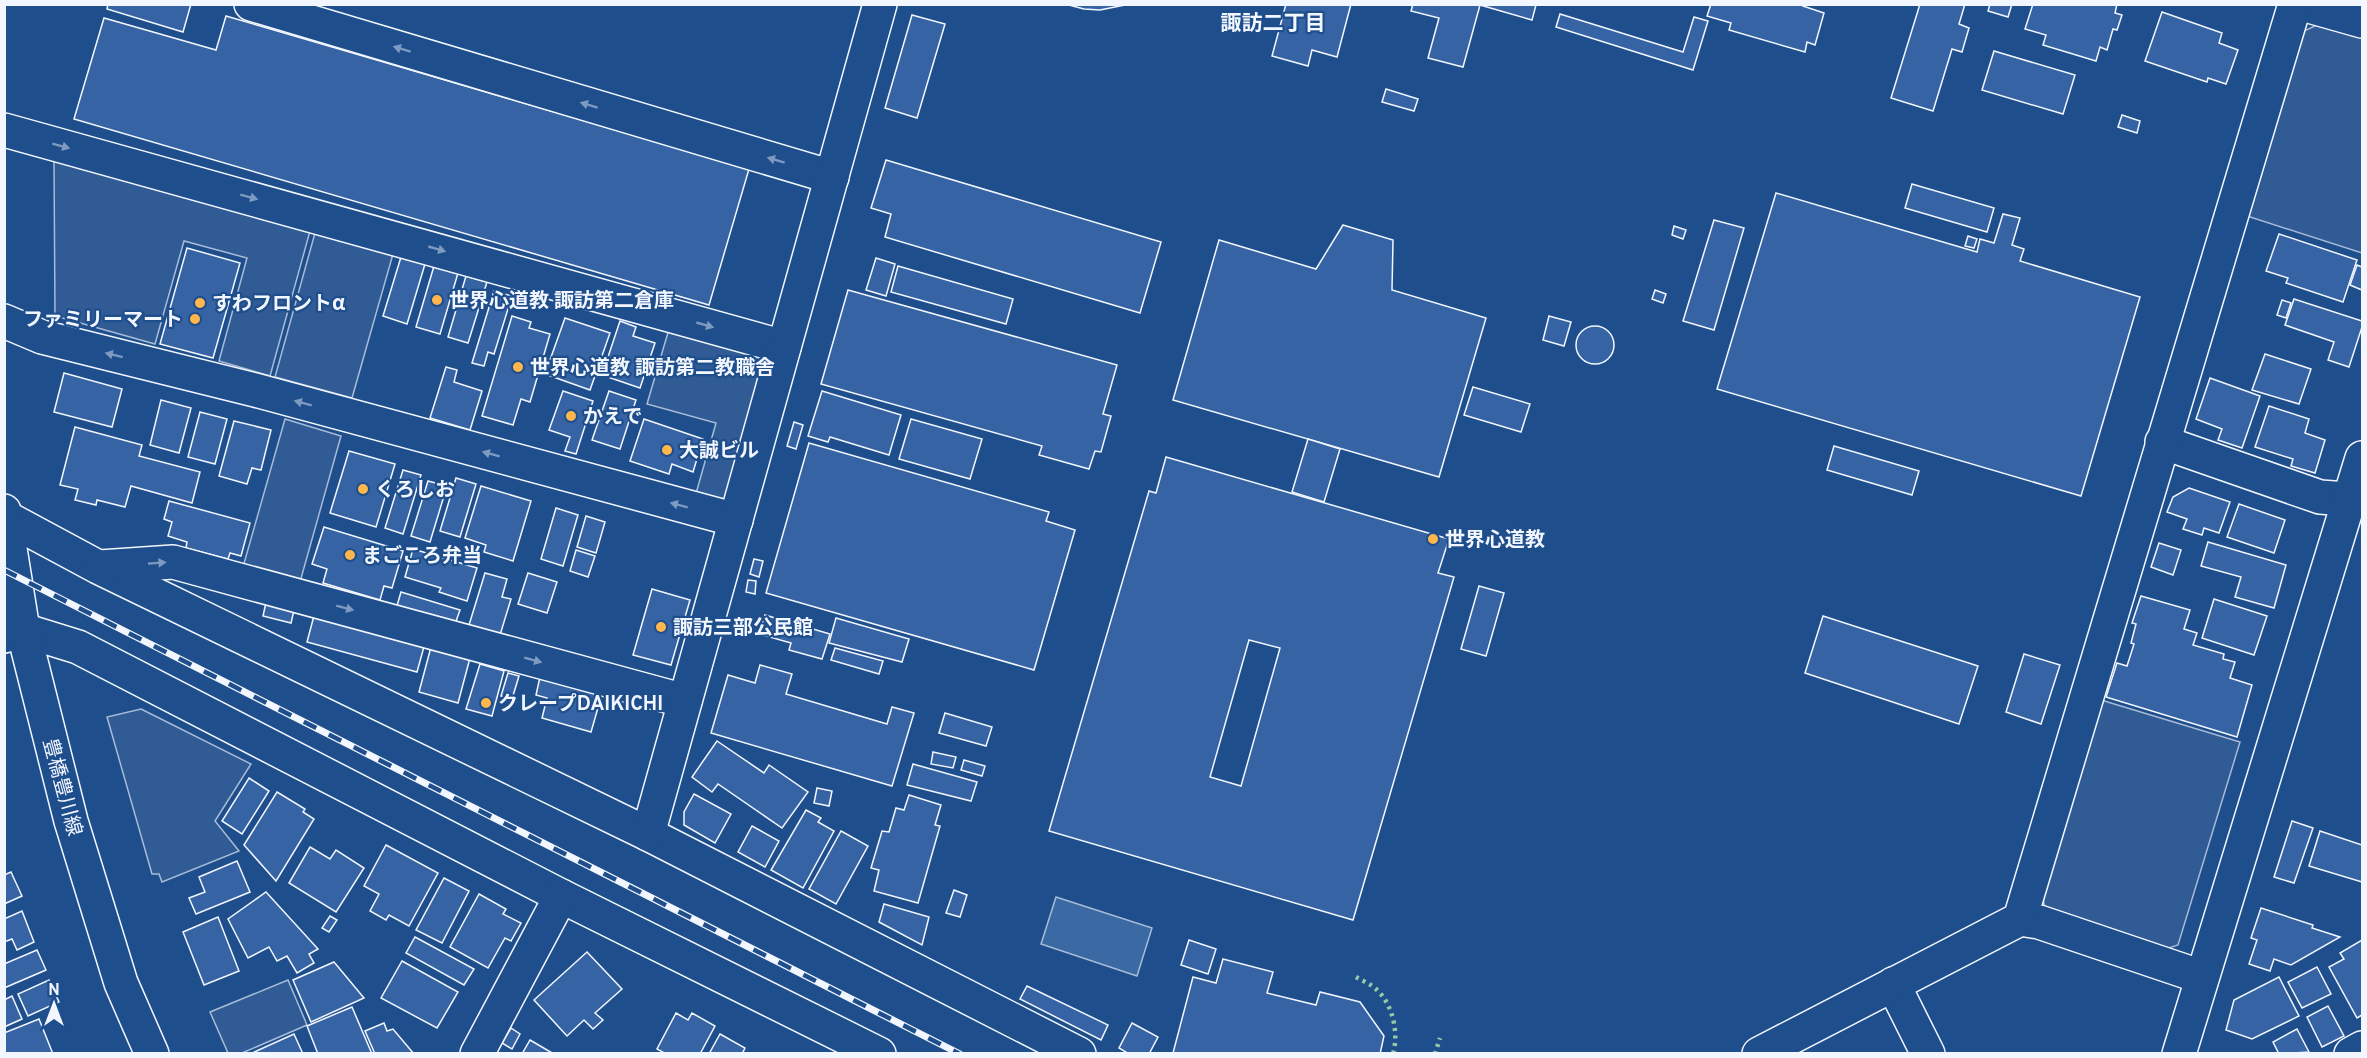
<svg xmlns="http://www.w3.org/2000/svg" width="2367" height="1058" font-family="Overpass,'Noto Sans JP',sans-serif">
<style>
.parking{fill:#305b95;stroke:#a8bbd7;stroke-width:1.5}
.water{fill:#3b69a3;stroke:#a8bbd7;stroke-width:1.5}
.building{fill:#3563a3;stroke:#f2f6ff;stroke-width:1.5;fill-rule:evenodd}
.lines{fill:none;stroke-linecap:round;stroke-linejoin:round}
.minor-casing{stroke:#f2f6ff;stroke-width:36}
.major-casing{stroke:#f2f6ff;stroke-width:36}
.minor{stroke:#1f4e8c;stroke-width:33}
.major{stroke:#1f4e8c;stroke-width:33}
.rail-casing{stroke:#f2f6ff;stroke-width:7}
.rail{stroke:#1f4e8c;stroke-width:4.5;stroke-dasharray:14;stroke-linecap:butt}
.hedge{stroke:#97c8a6;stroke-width:4.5;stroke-dasharray:3 4.5;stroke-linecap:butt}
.oneway{fill:#7e9ac0}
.poi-dot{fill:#ffb74d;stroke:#1f4e8c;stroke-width:2}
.labels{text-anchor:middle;stroke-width:4.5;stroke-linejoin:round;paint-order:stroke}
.poi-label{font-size:20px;font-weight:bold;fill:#f2f6ff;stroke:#1f4e8c;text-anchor:start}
.street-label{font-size:20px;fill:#f2f6ff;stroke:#1f4e8c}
.neighbourhood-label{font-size:21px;font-weight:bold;fill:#f2f6ff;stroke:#1f4e8c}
</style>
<rect width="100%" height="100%" fill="#1f4e8c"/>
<!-- parking -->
<g class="parking">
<polygon points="2321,23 2362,36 2362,253 2244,215 2302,32"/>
<polygon points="54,160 310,231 270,376 219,361 247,258 184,241 155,344 55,316"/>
<polygon points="315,233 393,254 352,398 275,377"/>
<polygon points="669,329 769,357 727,505 695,497 716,423 647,404"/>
<polygon points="285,419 341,436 300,582 243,567"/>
<polygon points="2101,700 2240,742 2178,945 2166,949 2045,910 2042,892"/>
<polygon points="141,709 251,764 215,821 239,851 162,882 159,874 152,874 107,717"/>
<polygon points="288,980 307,1025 242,1053 228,1053 210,1012"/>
</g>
<!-- water -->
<polygon class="water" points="1056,897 1152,928 1137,976 1041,944"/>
<!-- building -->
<g class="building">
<polygon points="108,4 191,4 183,32 107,9"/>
<polygon points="1065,4 1130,4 1100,10 1084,9"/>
<polygon points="1286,4 1351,4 1337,57 1312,50 1308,66 1272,56"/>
<polygon points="1413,4 1534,4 1536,5 1532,20 1480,5 1463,67 1428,58 1439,18 1411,11"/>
<polygon points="1711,4 1804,4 1803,6 1824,13 1815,45 1807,42 1805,52 1729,30 1731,23 1707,16"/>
<polygon points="1920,4 1965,4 1959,24 1969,28 1962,52 1952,49 1933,111 1891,98"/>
<polygon points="1990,4 2012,4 2008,17 1988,11"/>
<polygon points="2033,4 2117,4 2115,13 2122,15 2117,30 2113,29 2107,50 2100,47 2096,61 2043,45 2046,35 2025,29"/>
<polygon points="2162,12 2222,33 2219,43 2238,50 2226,84 2208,78 2207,82 2145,61"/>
<polygon points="1560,14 1683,52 1694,17 1708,21 1693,70 1556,27"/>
<polygon points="912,15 945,24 917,118 885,108"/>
<polygon points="226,16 749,169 709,305 74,119 104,18 216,50"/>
<polygon points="1994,51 2075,75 2063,114 1982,90"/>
<polygon points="1386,89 1418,99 1414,111 1382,102"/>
<polygon points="2122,115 2140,121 2137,133 2118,127"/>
<polygon points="886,160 1161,242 1140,313 885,237 891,214 871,208"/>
<polygon points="1912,184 1994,208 1987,232 1905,208"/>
<polygon points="1776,193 1977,252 1980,239 1994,243 2003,214 2020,218 2012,245 2024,249 2020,261 2140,297 2081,496 1717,389"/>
<polygon points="1714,220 1744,228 1714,330 1683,321"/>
<polygon points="1343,225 1393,240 1392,290 1486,318 1439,477 1173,400 1219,240 1316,269"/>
<polygon points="1674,226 1686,230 1683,239 1672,235"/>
<polygon points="2279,234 2357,260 2343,302 2286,283 2288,278 2266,271"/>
<polygon points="1968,236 1977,239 1974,248 1965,246"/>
<polygon points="187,248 240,263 213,358 160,344"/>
<polygon points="401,257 425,264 407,324 383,316"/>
<polygon points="876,258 895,264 886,296 866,290"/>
<polygon points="2357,265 2362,267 2362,290 2350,285"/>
<polygon points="434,266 458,273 440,334 416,327"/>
<polygon points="898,266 1013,299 1006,324 891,292"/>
<polygon points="466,276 487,282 468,343 448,337"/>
<polygon points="848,290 1117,365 1103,414 1111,416 1101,452 1095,451 1089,469 1039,455 1042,446 821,384"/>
<polygon points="1655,290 1666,294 1663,303 1652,299"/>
<polygon points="494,291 512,296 494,354 488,352 484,366 472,363"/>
<polygon points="2294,299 2362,321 2362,327 2349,367 2328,360 2334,342 2285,325"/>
<polygon points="2282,300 2291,303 2286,318 2277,315"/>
<polygon points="512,316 531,322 529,328 550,334 530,402 521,399 513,425 482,416"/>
<polygon points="1549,316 1571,322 1564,346 1543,340"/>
<polygon points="565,318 610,333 590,390 545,374"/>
<polygon points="620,321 636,327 633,336 655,343 640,388 602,375"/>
<circle cx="1595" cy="345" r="19"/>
<polygon points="2265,354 2311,369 2299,404 2252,390"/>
<polygon points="446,367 457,370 454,382 482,391 470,430 430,418"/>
<polygon points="64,373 122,389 112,427 54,412"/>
<polygon points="2210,378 2260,396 2242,448 2218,440 2222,429 2196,419"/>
<polygon points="1473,387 1530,404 1521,432 1464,415"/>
<polygon points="563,391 593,401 576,454 565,451 570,437 549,430"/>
<polygon points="609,391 636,400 620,449 592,440"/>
<polygon points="822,391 901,415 889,455 830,437 828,442 808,436"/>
<polygon points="161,400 191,408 179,453 150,445"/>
<polygon points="2269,406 2309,419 2305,433 2325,440 2315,473 2291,466 2293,459 2255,447"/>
<polygon points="200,412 227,419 215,464 188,457"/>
<polygon points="644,419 703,439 693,472 672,464 669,474 630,461"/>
<polygon points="911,419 982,439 970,479 899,459"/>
<polygon points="234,421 271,430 261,470 252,468 247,484 219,476"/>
<polygon points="794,422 803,425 796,449 787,446"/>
<polygon points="75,427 142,445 139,456 200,472 192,503 131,486 125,507 97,500 96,505 75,500 78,489 60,485"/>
<polygon points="1308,439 1340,449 1324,502 1292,492"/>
<polygon points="809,443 1049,512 1046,521 1075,530 1034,670 766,593"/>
<polygon points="1834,446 1919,471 1912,495 1827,470"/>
<polygon points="349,451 395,464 376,527 330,513"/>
<path d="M1166,457L1449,539L1438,573L1454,577L1353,920L1049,831L1149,491L1156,493ZM1249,640L1280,648L1241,786L1210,777Z"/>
<polygon points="403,470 421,475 403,534 385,528"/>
<polygon points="456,478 476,484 460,537 440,531"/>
<polygon points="428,481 447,486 430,542 411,536"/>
<polygon points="481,486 531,501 513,561 484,552 486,545 465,538"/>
<polygon points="2189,488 2230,502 2219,533 2204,528 2202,535 2183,529 2187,519 2167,512 2173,497"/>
<polygon points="169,501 250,523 241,556 230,553 228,559 186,548 187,542 168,536 172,522 164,519"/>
<polygon points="2239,504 2285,520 2274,553 2227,537"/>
<polygon points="556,508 578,515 563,566 541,559"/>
<polygon points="586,516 605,522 596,553 577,547"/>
<polygon points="324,527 403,551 392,588 384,586 380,600 323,583 327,569 312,564"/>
<polygon points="2208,542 2286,565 2274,608 2235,597 2241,577 2201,566"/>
<polygon points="2159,543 2181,550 2173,575 2151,567"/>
<polygon points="413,549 477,568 467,601 439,592 441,588 405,577"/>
<polygon points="576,550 595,556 588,577 570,571"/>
<polygon points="754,559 763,561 759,577 750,574"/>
<polygon points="485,573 507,579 502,597 511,599 500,635 469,625"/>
<polygon points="528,573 557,582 547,613 518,604"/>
<polygon points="748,580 756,581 755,594 746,592"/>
<polygon points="1479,586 1504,593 1486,656 1461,649"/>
<polygon points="652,589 690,600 671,665 633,655"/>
<polygon points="401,592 460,610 454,627 396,609"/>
<polygon points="2141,596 2190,610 2184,629 2197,633 2193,645 2224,654 2223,659 2235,662 2230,678 2252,685 2237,737 2106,697 2117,663 2127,666 2134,644 2131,643 2136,624 2132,623"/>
<polygon points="267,598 295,606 291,623 263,616"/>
<polygon points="2214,599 2267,616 2254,655 2202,638"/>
<polygon points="315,612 425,643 417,672 307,642"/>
<polygon points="765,615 830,634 822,659 789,650 791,643 759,634"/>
<polygon points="1823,616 1978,666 1959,724 1805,673"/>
<polygon points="836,618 909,639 902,662 829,643"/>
<polygon points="431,647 470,658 458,703 419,692"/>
<polygon points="835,648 883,661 879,674 831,660"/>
<polygon points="2024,654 2060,665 2041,724 2006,712"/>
<polygon points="480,664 504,671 492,716 466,709"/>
<polygon points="760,665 792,674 786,694 887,724 892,707 914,713 892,786 711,733 728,675 755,683"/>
<polygon points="508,673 519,676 512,699 501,696"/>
<polygon points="540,677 602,694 591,732 542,718 547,698 536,695"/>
<polygon points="945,713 992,727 986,746 939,733"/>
<polygon points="717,741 764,773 769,765 808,792 782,828 718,784 712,792 692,777"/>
<polygon points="933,752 956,757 953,768 931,764"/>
<polygon points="964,760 985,766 982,776 961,770"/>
<polygon points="913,764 977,782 971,801 907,785"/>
<polygon points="249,778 269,791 242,834 222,821"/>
<polygon points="817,788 832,791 829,806 814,803"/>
<polygon points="277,792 305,809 303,812 314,819 276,881 244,845"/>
<polygon points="694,794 731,814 715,843 684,825 684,812"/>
<polygon points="909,795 941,805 935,825 940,826 918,903 874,891 879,870 871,868 882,831 889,832 896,808 904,810"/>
<polygon points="806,810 821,818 818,822 834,831 803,888 771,870"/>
<polygon points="2292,821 2313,828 2294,883 2274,877"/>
<polygon points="752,826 779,841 765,867 738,852"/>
<polygon points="841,831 868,846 836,904 809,889"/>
<polygon points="2320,831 2362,845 2362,882 2309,866"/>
<polygon points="386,845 438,873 409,926 389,915 386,920 370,911 379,894 364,886"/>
<polygon points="310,847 330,859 336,850 364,868 336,912 289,883"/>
<polygon points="237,861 250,892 196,914 189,898 205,892 199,877"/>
<polygon points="11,872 22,896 4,904 4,875"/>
<polygon points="444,878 469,891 442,943 416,930"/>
<polygon points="954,890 967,895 960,917 946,913"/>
<polygon points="266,892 318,949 309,954 314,963 297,973 287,956 277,961 269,947 248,958 228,919"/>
<polygon points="479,894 506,909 503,914 521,923 511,941 505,938 488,968 450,947"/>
<polygon points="884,904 929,917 922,945 879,922"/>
<polygon points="2261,908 2313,925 2312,928 2340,937 2291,965 2274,959 2270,971 2249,964 2257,940 2251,938"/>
<polygon points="22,911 34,942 17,950 12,939 4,942 4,919"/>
<polygon points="330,916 337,920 329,932 322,928"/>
<polygon points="218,917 239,971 204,985 183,932"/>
<polygon points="415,937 474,969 464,985 406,953"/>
<polygon points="1189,940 1216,949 1208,974 1181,965"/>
<polygon points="2362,940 2362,1015 2357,1018 2329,967 2344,959 2340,953"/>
<polygon points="37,950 46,970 4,988 4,964"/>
<polygon points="587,952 622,989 595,1013 603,1020 593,1029 584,1020 567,1036 534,1000"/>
<polygon points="1223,959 1273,972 1267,993 1316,1005 1320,992 1360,1002 1384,1036 1380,1054 1173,1053 1193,977 1216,983"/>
<polygon points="402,961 458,992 437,1028 381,998"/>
<polygon points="334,962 364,998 311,1022 293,980"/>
<polygon points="2317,967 2331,994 2302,1008 2288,982"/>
<polygon points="2279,977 2299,1016 2252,1039 2226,1030 2234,1000"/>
<polygon points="49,980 59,1002 28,1016 18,994"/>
<polygon points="1027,986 1108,1025 1101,1040 1020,999"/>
<polygon points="12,996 22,1019 4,1027 4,1000"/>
<polygon points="2328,1006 2344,1036 2322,1047 2307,1017"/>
<polygon points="352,1007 372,1054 318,1054 307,1026"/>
<polygon points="676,1013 688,1020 692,1013 715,1026 700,1054 666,1054 657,1049"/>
<polygon points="39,1019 53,1054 4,1054 4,1033"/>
<polygon points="384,1023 387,1031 393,1029 414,1054 375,1054 365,1031"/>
<polygon points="1132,1023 1158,1037 1149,1054 1129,1054 1119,1048"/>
<polygon points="511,1028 520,1034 512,1049 502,1043"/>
<polygon points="2297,1029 2309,1052 2279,1054 2273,1042"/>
<polygon points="294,1034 303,1054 250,1054"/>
<polygon points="720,1034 745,1048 742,1054 709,1054"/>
<polygon points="530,1040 554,1054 522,1054"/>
</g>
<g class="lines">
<defs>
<g id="minor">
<polyline points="251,4 832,177"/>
<polyline points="2302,4 2362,21"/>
<polyline points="4,130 784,347"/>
<polyline points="4,321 42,337 255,390 736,520"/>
<polyline points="2162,442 2320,497 2362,500"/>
<polyline points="5,517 98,567 648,834 1079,1054"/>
<polyline points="100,567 173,562 685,701"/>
<polyline points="4,636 23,630 78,647 561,896 879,1054"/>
<polyline points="648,834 880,4"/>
<polyline points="2020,919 2039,922 2202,977"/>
<polyline points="1893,984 1928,1054"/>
<polyline points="477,1054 561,896"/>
<polyline points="1759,1054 2020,919 2295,4"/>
<polyline points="2179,1054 2362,458"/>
<polyline points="2351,1054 2362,1048"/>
</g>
<polyline id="major" points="4,511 23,630 71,821 121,983 152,1054"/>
</defs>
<!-- minor casing -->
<use href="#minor" class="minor-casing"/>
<!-- major casing -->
<use href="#major" class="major-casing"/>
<!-- minor -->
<use href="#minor" class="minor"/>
<!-- major -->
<use href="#major" class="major"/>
<defs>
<polyline id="rail" points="4,570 960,1054"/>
</defs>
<!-- rail casing -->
<use href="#rail" class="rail-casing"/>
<!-- rail -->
<use href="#rail" class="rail"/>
<!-- hedge -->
<g class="hedge">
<path d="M1356,977C1363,981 1371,984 1377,990C1393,1005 1399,1033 1393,1054"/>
<polyline points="1435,1054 1440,1038"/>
</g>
</g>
<!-- one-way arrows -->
<defs><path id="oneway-solid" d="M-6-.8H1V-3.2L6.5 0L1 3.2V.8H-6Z" transform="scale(1.5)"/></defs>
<g class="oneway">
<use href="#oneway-solid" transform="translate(402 49) rotate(-163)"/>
<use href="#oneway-solid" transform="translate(589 105) rotate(-163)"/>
<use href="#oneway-solid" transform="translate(61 146) rotate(15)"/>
<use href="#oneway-solid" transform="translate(776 160) rotate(-163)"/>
<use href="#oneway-solid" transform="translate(249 197) rotate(15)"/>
<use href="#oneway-solid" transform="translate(437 249) rotate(16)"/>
<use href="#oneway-solid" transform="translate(705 325) rotate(16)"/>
<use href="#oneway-solid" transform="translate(114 355) rotate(-166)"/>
<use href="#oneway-solid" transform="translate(303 403) rotate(-165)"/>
<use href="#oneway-solid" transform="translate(491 454) rotate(-165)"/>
<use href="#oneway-solid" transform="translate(679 505) rotate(-165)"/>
<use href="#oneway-solid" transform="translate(157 563) rotate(-4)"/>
<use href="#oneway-solid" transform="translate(345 608) rotate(15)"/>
<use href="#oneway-solid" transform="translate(533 660) rotate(15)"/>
</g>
<!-- markers -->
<g class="poi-dot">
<circle cx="437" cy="300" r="6"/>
<circle cx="200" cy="303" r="6"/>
<circle cx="195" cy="319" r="6"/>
<circle cx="518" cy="367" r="6"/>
<circle cx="571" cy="416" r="6"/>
<circle cx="667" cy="450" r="6"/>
<circle cx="363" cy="489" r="6"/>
<circle cx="1433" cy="539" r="6"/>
<circle cx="350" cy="555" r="6"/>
<circle cx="661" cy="627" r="6"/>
<circle cx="486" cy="703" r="6"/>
</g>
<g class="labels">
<!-- poi labels -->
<g class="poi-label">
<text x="449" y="307">世界心道教 諏訪第二倉庫</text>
<text x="212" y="310">すわフロントα</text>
<text x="183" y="326" text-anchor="end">ファミリーマート</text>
<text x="530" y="374">世界心道教 諏訪第二教職舎</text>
<text x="583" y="423">かえで</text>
<text x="679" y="457">大誠ビル</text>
<text x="375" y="496">くろしお</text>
<text x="1445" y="546">世界心道教</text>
<text x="362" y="562">まごころ弁当</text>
<text x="673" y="634">諏訪三部公民館</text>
<text x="498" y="710">クレープDAIKICHI</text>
</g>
<!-- street labels -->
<g class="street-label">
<text transform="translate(63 787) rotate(75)" y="7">豊橋豊川線</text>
</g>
<!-- neighbourhood labels -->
<g class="neighbourhood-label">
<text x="1273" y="30">諏訪二丁目</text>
</g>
</g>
<!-- border -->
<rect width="2367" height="1058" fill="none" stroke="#f2f6ff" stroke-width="12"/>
<!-- north arrow -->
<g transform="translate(54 1004)" stroke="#1f4e8c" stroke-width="4.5" paint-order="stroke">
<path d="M0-4.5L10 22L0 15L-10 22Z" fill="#f2f6ff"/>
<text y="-9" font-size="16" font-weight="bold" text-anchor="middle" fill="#f2f6ff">N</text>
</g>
</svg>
